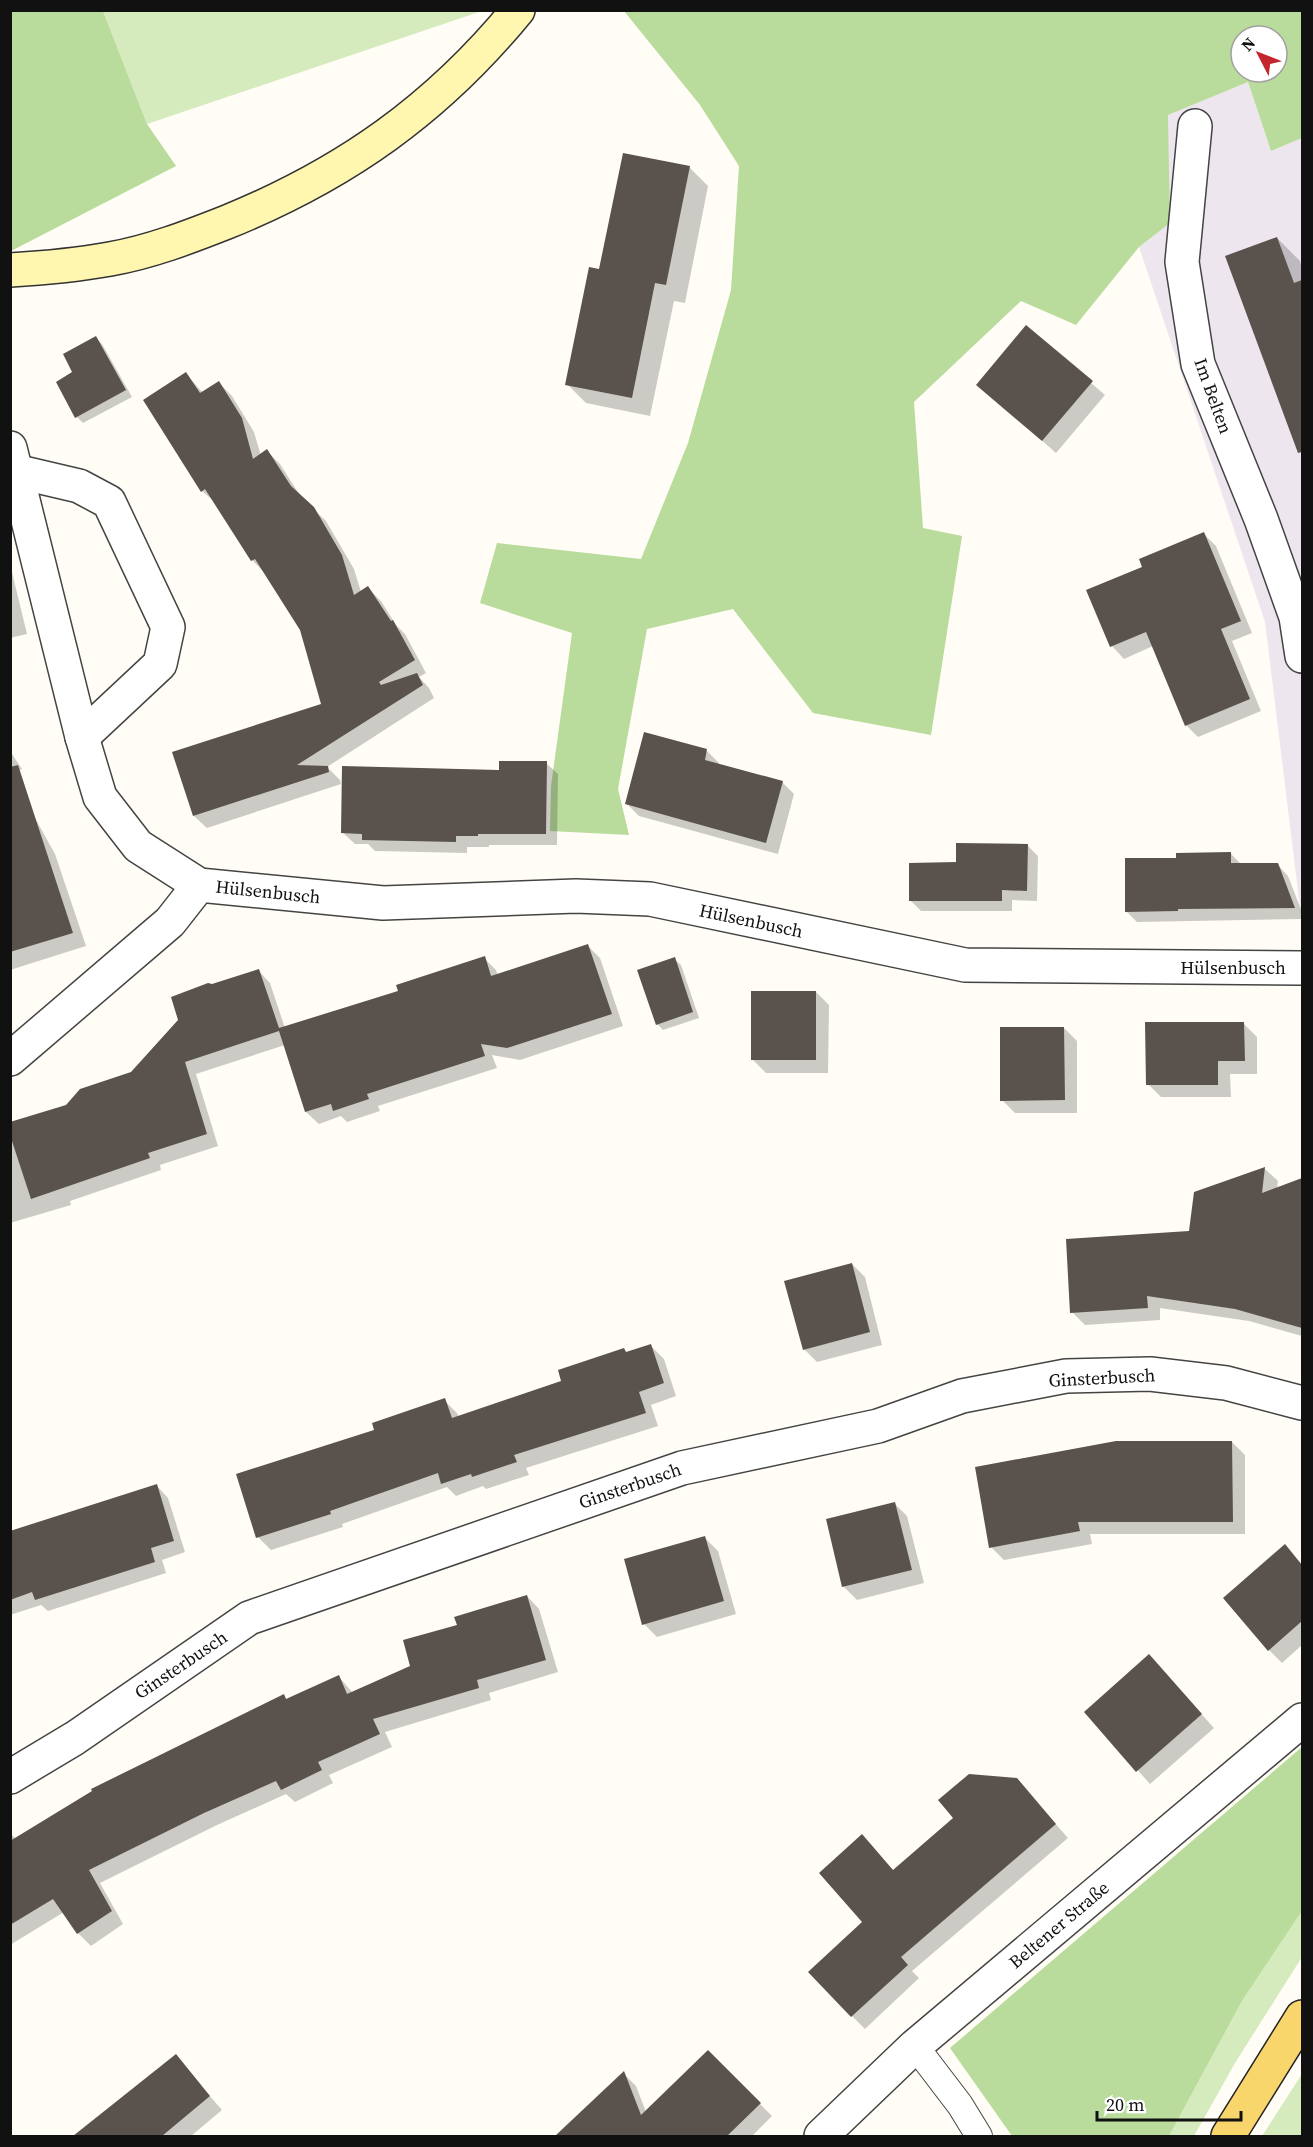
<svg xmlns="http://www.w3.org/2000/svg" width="1313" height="2147" font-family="'Source Serif 4',serif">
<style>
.industrial{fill:#eee6ef}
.green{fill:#d5ebbd}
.forest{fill:#b9dc9c;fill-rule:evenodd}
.shadow{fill:#0003}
.building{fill:#5a524d}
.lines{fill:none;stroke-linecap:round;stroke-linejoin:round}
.lane-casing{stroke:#444;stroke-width:28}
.street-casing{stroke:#444;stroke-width:36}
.secondary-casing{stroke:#333;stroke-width:36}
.primary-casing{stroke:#222;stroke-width:36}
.lane{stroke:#fff;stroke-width:26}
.street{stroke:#fff;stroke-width:33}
.secondary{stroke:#fff6b0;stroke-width:33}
.primary{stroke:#f9d66b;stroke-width:33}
.labels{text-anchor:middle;stroke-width:6;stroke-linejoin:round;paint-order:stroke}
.street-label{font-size:18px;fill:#111;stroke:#fff}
</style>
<rect width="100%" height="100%" fill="#fffdf5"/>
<!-- industrial -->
<polygon class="industrial" points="1248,82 1271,151 1302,138 1302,924 1265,622 1139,247 1170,223 1167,115"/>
<!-- green -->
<g class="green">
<polygon points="103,11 482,11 147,124"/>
<polygon points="1302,1911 1302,1957 1235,2063 1194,2136 1169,2136 1242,2001"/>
<polygon points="1302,2074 1302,2136 1262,2136"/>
</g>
<!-- forest -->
<g class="forest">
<polygon points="11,10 103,11 147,124 176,166 11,251"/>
<path d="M624,11H1302V138L1271,151L1248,82L1168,115L1170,223L1139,247L1076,325L1021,301L914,402L923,528L962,536L931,735L813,713L733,609L647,629L618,789L629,835L550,831L551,786L572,633L480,603L497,543L641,559L688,443L731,290L739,166L700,105ZM1241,36H1277V72H1241Z"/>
<polygon points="1302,1747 1302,1911 1242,2001 1169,2136 1012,2136 950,2048"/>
</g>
<!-- shadow -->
<g class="shadow">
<polygon points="689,167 708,186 685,303 674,301 650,416 586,403 567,384 601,270"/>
<polygon points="1277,238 1300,261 1302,269 1302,425 1282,405"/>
<polygon points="1026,327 1105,395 1056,453 978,384"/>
<polygon points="96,338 102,344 132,397 83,423 77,417 74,373"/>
<polygon points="186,374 203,393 219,383 232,396 254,432 261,456 267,451 280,464 301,497 326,521 354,569 361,592 368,588 381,601 396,625 405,634 426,673 419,677 429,688 434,698 327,767 340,780 341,784 207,828 194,816 323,705 302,629 265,573 252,560 216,503 202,491"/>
<polygon points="1204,534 1216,546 1252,633 1232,641 1261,711 1198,737 1186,725 1153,646 1124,659 1112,646 1088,591 1144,568"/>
<polygon points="10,564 27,634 10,638"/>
<polygon points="10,751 22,769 11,775 55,854 86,946 10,970"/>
<polygon points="707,751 719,763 718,765 782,782 794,794 778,854 639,816 626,803"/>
<polygon points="546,763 558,774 557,845 489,845 489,847 467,847 467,853 375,851 368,844 355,844 343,833 501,771"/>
<polygon points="1028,846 1038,856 1037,901 1012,900 1012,911 921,911 910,900 957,864"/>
<polygon points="1231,854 1241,864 1277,864 1288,876 1302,912 1302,919 1137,922 1126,911 1177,859"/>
<polygon points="588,946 600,958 623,1026 520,1060 492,1055 497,1068 378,1106 380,1111 347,1122 341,1116 319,1124 306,1112 285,1045 196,1074 218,1146 160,1165 161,1170 70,1201 71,1205 10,1223 10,1143 67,1106 131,1074 212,986 258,970 270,983 285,1028 399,991 484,958 496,970 498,976"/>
<polygon points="674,959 681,965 699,1018 663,1030 657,1024"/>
<polygon points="816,992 829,1005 828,1073 766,1073 753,1060"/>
<polygon points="1244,1024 1257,1037 1257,1074 1230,1074 1231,1097 1161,1097 1148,1084"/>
<polygon points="1064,1028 1077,1041 1077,1113 1015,1113 1002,1100"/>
<polygon points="1265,1169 1278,1181 1277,1189 1302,1180 1302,1336 1249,1321 1160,1308 1160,1320 1085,1325 1072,1312 1190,1232 1196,1193"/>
<polygon points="852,1264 865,1277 882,1345 817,1362 804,1349"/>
<polygon points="651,1346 664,1359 676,1396 651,1405 658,1426 526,1468 529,1475 486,1489 483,1486 456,1496 447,1487 342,1524 343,1527 271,1550 258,1537 376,1431 444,1400 457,1413 459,1417 563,1382 627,1353"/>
<polygon points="1232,1442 1245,1455 1245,1534 1090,1534 1092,1544 1004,1560 991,1547"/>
<polygon points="157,1486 168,1498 185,1552 162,1560 166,1573 48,1611 41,1605 10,1615 10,1533"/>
<polygon points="894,1503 907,1516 924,1583 857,1600 844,1587 827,1520"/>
<polygon points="705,1538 718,1551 736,1614 657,1637 644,1624"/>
<polygon points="1285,1546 1302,1565 1302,1645 1282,1663 1269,1650"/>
<polygon points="527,1596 539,1609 558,1672 489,1693 491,1700 385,1732 392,1747 329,1775 333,1783 295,1802 286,1794 217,1825 100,1883 123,1924 91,1946 78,1933 64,1912 10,1945 10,1836 12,1835 16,1839 284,1696 287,1700 339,1677 353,1693 412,1667 459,1626"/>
<polygon points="1149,1656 1214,1728 1150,1784 1086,1712"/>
<polygon points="1017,1780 1068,1838 912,1971 919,1978 865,2029 852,2016 864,1922 894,1871 956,1818"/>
<polygon points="708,2052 772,2116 752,2136 559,2135 623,2073 636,2086 646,2112"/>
<polygon points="175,2056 222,2110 191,2136 115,2136 99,2117"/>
</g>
<!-- building -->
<g class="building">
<polygon points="623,153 690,166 666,285 655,283 632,398 565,385 589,267 599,269"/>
<polygon points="1277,237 1294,283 1302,280 1302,452 1298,453 1225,256"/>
<polygon points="1026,325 1093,381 1042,441 976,385"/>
<polygon points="96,336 126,390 75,418 56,382 72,372 63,354"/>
<polygon points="186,372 200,393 219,381 242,418 253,459 267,449 291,486 314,507 342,555 354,595 368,586 391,621 393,620 415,660 379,682 381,685 417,673 423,685 297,765 328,766 329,772 193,816 172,752 321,704 300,630 255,559 251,561 205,489 201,492 143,400"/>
<polygon points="1204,532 1241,621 1221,629 1250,699 1185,726 1146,632 1110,647 1086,590 1142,567 1139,559"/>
<polygon points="644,732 707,749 705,760 783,781 766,843 625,804"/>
<polygon points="499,761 547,761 546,834 478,834 478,836 456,836 456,842 362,840 362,834 341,833 342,766 499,770"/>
<polygon points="18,765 73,933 10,952 10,767"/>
<polygon points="956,843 1028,844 1027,891 1002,890 1002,901 909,901 909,863 956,862"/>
<polygon points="1231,852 1231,863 1278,863 1295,908 1178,909 1178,911 1125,912 1125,858 1176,858 1176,853"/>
<polygon points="588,944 612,1014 507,1048 481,1044 485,1056 367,1094 369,1099 333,1111 331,1104 305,1112 279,1031 185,1062 207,1134 148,1153 150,1158 31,1199 10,1135 10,1122 66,1105 80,1089 131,1072 178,1020 171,997 208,983 212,984 259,969 279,1028 398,991 396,985 485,956 491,976"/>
<polygon points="675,957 693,1012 656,1025 637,970"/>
<rect x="751" y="991" width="65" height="69"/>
<polygon points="1145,1022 1244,1022 1245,1061 1218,1061 1218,1085 1146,1085"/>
<polygon points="1000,1027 1064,1027 1065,1100 1000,1101"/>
<polygon points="1265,1167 1262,1193 1302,1178 1302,1328 1235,1309 1147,1296 1148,1308 1070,1313 1066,1239 1189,1231 1194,1192"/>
<polygon points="852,1263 870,1332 803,1350 784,1281"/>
<polygon points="651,1344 664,1383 639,1392 646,1413 514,1455 517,1462 472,1477 471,1474 441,1484 438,1473 330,1511 331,1514 256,1538 236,1474 374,1430 372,1423 445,1398 452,1418 561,1381 558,1370 624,1348 626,1352"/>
<polygon points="1116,1441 1232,1441 1233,1522 1078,1522 1080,1531 989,1548 975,1467"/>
<polygon points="157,1484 174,1541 151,1548 155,1562 35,1600 32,1592 10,1600 10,1531"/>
<polygon points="895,1502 912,1570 842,1587 826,1519"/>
<polygon points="705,1536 724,1601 642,1625 624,1559"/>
<polygon points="1285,1544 1302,1565 1302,1621 1268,1651 1223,1598"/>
<polygon points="527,1595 546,1660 477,1680 479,1688 373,1719 380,1734 318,1762 322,1770 281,1790 276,1781 204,1813 89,1870 112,1911 77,1934 53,1899 10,1925 10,1841 92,1791 91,1789 284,1694 286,1699 339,1675 347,1694 410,1666 403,1640 457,1625 454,1617"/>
<polygon points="1149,1654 1202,1714 1136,1772 1084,1712"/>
<polygon points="969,1774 1017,1778 1056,1824 901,1957 908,1965 851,2017 808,1972 862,1922 819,1873 862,1834 893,1870 953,1818 938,1800"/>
<polygon points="708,2050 761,2103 727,2136 555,2136 624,2071 641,2115"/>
<polygon points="176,2054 210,2096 162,2136 73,2136"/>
</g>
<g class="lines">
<defs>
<polyline id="lane" points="915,2046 960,2105 979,2136"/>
<g id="street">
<polyline points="1195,126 1182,262 1198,364 1261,519 1296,617 1302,656"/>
<polyline points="10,448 82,737 100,797 138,846 199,885 383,903 576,896 650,899 965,965 1302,968"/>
<polyline points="15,471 79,486 109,502 168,627 160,664 82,737"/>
<polyline points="10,1059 170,922 199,885"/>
<polyline points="10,1777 75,1738 249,1618 682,1468 878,1426 962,1396 1066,1376 1150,1374 1226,1383 1302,1403"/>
<polyline points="821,2136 915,2046 1302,1720"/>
</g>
<path id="secondary" d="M10,270C44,268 77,265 110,259C150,252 189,237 227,222C345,174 437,109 518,10"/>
<polyline id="primary" points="1228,2136 1302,2017"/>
</defs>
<!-- lane casing -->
<use href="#lane" class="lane-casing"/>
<!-- street casing -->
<use href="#street" class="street-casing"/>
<!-- secondary casing -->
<use href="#secondary" class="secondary-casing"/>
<!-- primary casing -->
<use href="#primary" class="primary-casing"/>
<!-- lane -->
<use href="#lane" class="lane"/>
<!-- street -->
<use href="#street" class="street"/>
<!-- secondary -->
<use href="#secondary" class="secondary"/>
<!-- primary -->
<use href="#primary" class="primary"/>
</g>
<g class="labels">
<!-- street labels -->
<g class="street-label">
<text transform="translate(1213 396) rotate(70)" y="6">Im Belten</text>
<text transform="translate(268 892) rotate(6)" y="6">Hülsenbusch</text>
<text transform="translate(751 921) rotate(12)" y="6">Hülsenbusch</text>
<text x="1233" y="974">Hülsenbusch</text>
<text transform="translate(1102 1378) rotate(-3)" y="6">Ginsterbusch</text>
<text transform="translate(630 1486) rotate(-19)" y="6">Ginsterbusch</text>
<text transform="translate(181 1665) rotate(-34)" y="6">Ginsterbusch</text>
<text transform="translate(1059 1925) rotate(-40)" y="6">Beltener Straße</text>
</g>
</g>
<!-- border -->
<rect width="1313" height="2147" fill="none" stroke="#111111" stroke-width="24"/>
<!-- north arrow -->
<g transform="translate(1259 54) rotate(312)"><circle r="28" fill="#ffffff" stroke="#a0a0a0" stroke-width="1.5"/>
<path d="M0-4.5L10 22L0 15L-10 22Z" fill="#c4262e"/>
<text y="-9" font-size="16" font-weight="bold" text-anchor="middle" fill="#111111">N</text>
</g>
<!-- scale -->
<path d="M1097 2111v9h144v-9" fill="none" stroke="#111111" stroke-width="3"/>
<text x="1106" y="2111" font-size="18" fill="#111111" stroke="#ffffff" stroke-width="4.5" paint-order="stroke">20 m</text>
</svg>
